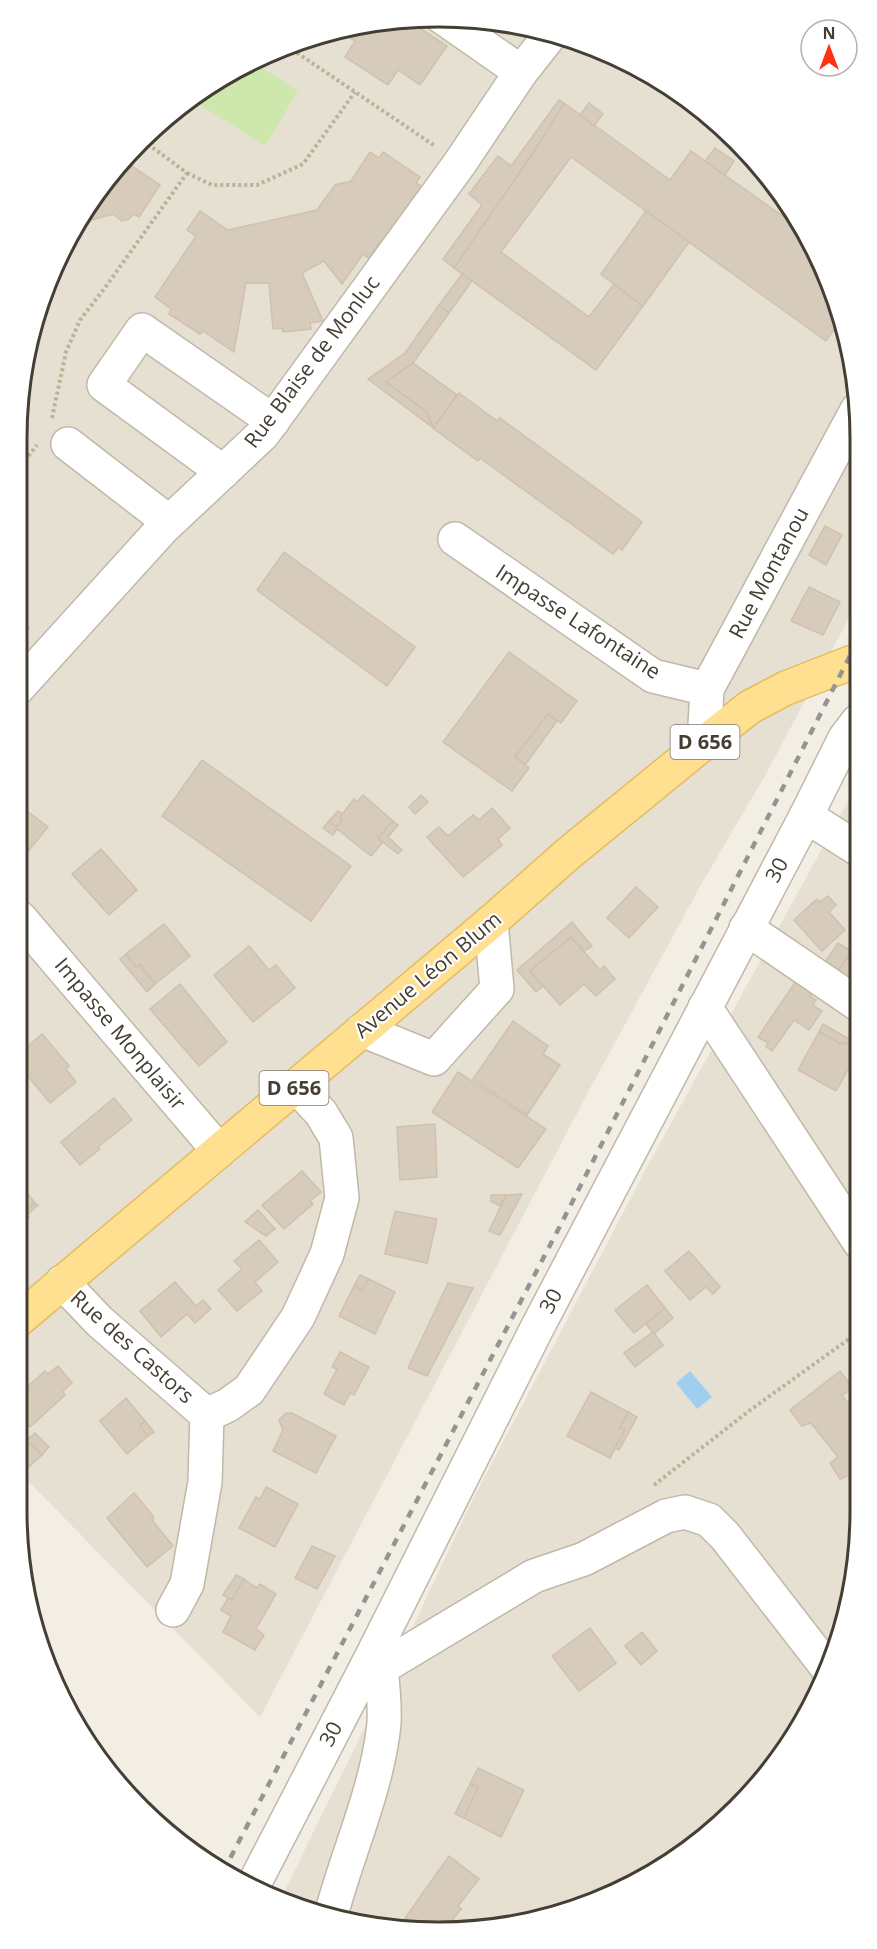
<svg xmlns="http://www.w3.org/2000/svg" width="877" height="1949" font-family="'Open Sans',sans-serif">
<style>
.residential{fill:#e6e0d2}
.green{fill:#cde7ac}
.water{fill:#9fcff0}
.building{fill:#d7ccbc;stroke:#cfc1ac;stroke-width:1.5}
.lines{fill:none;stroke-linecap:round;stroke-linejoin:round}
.minor-casing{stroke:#c0b8a9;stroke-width:36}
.major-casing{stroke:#e4bc60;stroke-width:36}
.path{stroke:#bfb198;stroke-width:4;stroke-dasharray:3 3;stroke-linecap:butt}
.minor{stroke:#fff;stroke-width:33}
.major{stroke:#ffdf90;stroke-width:33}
.rail{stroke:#949494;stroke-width:4.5;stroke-dasharray:8 8;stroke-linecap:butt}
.labels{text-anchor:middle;stroke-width:4.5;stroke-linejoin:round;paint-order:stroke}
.shield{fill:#fff;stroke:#7c7871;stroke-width:1.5}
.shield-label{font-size:20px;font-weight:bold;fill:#443e34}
.street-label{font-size:21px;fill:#443e34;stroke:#fff}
.rim{fill:none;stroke:#443e34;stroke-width:3}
</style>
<rect width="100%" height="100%" fill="#f2eee4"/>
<!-- residential -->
<g class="residential">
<polygon points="438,17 520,25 600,48 695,104 773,181 828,277 857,383 858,601 766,774 702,883 586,1096 260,1717 17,1470 17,438 25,356 48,277 87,204 140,140 204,88 277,49 356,25"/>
<polygon points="858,783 860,1511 852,1592 829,1672 756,1789 649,1876 574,1910 494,1929 357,1924 282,1896 383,1690 470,1505 647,1167"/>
</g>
<!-- green -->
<polygon class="green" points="253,62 298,91 265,146 191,99 204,88"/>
<!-- water -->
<polygon class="water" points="690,1371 712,1397 697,1409 676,1383"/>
<!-- building -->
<g class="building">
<polygon points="407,20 447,46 420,85 398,70 388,85 345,57 355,41 338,30 356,25"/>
<polygon points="559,100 564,103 553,123 454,268 443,259 482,205 469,194 498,156 511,166"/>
<polygon points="564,103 670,180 691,151 802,230 828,277 840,321 826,341 571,157 501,252 589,317 614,284 643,306 596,370 454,268 534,152"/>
<polygon points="589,103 603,114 594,126 580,115"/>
<polygon points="715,148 734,161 725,175 705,161"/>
<polygon points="370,152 379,158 383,152 420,177 416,183 424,188 386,246 380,241 368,258 363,254 342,284 324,261 302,273 323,321 310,323 311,329 283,332 282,328 273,329 269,283 246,283 234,352 203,331 200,334 169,314 171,309 155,297 196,236 187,230 200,211 228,230 317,210 335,185 351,181"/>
<polygon points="132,166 160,185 139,217 134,214 129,219 122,221 113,214 88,221 72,245 67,242 87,204 106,181 116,179 115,171"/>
<polygon points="646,211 689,242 643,306 601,274"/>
<polygon points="462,274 472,281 449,313 439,305"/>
<polygon points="439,305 449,313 413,363 386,382 427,412 432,427 368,379 405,353"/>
<polygon points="413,363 457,395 436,424 434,429 427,412 386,382"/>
<polygon points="459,393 497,421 500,418 642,522 622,550 619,547 613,554 480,458 478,461 434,429 436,424"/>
<polygon points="825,526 842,535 826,565 809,555"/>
<polygon points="284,552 415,647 387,686 257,590"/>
<polygon points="809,587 840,602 823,635 791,621"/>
<polygon points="509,652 577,701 561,723 548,714 515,757 529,768 512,791 443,742"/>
<polygon points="548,714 557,721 525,765 515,757"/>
<polygon points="202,760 351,866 311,921 162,816"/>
<polygon points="363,795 393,821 378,838 383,842 371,856 337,829 333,835 323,828 329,821 336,827 342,820 340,817 354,799 357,802"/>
<polygon points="421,795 428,802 415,814 409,807"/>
<polygon points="19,805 48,827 17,865 17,808"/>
<polygon points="492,808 510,828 498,839 502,845 463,877 427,837 439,827 448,836 473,815 479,820"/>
<polygon points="338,811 342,814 340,817 342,820 336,827 329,821"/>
<polygon points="393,821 398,825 388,837 402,850 398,854 378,838"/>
<polygon points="101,849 137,890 109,915 72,874"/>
<polygon points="636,887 658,907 629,938 607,918"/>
<polygon points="828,896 836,905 829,912 845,930 822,951 794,920 817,899 820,902"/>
<polygon points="572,922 592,946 584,951 571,937 530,971 543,986 536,992 517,970"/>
<polygon points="164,924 190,956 155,984 140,965 136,967 126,954"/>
<polygon points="571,937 600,970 604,966 615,979 596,996 584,984 560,1005 530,971"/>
<polygon points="838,943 851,951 835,976 822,967"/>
<polygon points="249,946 269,970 276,965 295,988 253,1022 214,975"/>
<polygon points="126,954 136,967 140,965 155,984 147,992 120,959"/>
<polygon points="848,956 859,962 859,970 849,986 835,976"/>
<polygon points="796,981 812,993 810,996 816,1000 813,1005 822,1011 809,1030 794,1020 772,1051 766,1047 768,1043 758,1037"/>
<polygon points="180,984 227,1042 199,1066 150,1009"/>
<polygon points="513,1021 548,1046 543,1054 560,1065 527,1115 473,1079"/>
<polygon points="823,1024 859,1045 859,1050 845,1042 843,1045 819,1032"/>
<polygon points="819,1032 843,1045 845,1042 859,1050 836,1091 798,1070"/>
<polygon points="42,1034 69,1066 66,1069 76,1082 50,1103 17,1063 17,1056"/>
<polygon points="458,1072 546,1129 518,1168 432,1112"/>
<polygon points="114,1098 132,1120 98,1147 100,1149 80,1165 61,1142"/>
<polygon points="435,1124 437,1177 400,1180 397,1127"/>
<polygon points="302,1171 321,1192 310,1201 313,1204 284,1229 262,1205"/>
<polygon points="17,1180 35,1203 17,1218"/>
<polygon points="522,1194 500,1235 489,1231 506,1195"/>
<polygon points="491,1195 506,1195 500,1206 491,1201"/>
<polygon points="35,1203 38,1205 27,1215 29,1217 17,1226 17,1218"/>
<polygon points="258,1210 275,1229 266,1236 245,1222"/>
<polygon points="395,1211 437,1219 427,1263 385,1254"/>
<polygon points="259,1240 278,1262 255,1282 262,1291 237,1311 218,1290 242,1269 234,1261"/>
<polygon points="689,1251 720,1287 713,1294 706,1287 690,1300 665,1271"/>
<polygon points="360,1275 369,1279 362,1291 354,1286"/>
<polygon points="369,1279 395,1292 375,1334 339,1316 354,1286 362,1291"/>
<polygon points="175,1282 196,1306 203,1300 211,1309 195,1323 187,1314 161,1337 140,1311"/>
<polygon points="448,1283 473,1288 427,1376 408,1368"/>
<polygon points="647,1285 665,1308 634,1333 615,1310"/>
<polygon points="665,1308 673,1318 654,1334 646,1324"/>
<polygon points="653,1332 663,1345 635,1367 624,1353"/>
<polygon points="340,1352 369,1367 354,1395 350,1393 344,1405 324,1394 337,1369 332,1367"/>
<polygon points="58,1366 72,1383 63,1391 65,1395 30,1427 17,1412 17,1396 45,1371 48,1374"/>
<polygon points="840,1371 853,1388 842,1395 860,1420 860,1489 850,1475 840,1479 830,1463 838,1457 811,1423 802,1426 790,1410"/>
<polygon points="591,1392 628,1412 620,1428 625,1430 610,1458 567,1436"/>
<polygon points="126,1398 145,1421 140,1426 148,1436 127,1454 100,1421"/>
<polygon points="628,1412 637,1417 619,1450 615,1448 625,1430 620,1428"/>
<polygon points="286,1413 292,1413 336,1436 316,1473 273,1451 283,1430 279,1420"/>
<polygon points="145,1421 154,1432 148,1436 140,1426"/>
<polygon points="35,1433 49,1447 42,1455 27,1440"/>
<polygon points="27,1440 42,1455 29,1467 17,1452 17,1449"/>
<polygon points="266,1487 298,1504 275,1547 239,1528 256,1497 260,1499"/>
<polygon points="134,1493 154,1517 152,1520 173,1546 147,1567 107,1518"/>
<polygon points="312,1546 335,1556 317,1589 295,1578"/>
<polygon points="236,1575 244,1579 232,1600 223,1595"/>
<polygon points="244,1579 257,1588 260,1584 276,1594 256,1629 264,1635 255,1650 223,1632 231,1616 221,1610 228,1598 232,1600"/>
<polygon points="590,1628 616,1663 579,1691 552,1656"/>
<polygon points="642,1632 657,1651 641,1665 625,1646"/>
<polygon points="478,1768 524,1790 501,1837 464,1818 478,1787 470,1784"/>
<polygon points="470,1784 478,1787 464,1818 455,1814"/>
<polygon points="449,1856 479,1879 458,1906 461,1909 447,1927 416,1926 405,1918"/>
</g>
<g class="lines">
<defs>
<g id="minor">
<polyline points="442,17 521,72"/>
<polyline points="68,444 169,522"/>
<polyline points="223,472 104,385 142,330 273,421"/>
<polyline points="455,539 653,676 707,689"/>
<polyline points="17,689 163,528 263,434 460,163 521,72 551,34"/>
<polyline points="704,743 707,689 857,410"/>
<polyline points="806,816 858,849"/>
<polyline points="20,918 219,1151"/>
<polyline points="746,928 859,1005"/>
<polyline points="705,1007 860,1243"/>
<polyline points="362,1030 434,1059 497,989 491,922"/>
<polyline points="62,1282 99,1321 207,1415 228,1405 249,1390 298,1317 327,1254 342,1198 336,1138 321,1113 296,1086"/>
<polyline points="173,1610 187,1584 205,1482 207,1415"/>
<polyline points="370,1660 381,1668 534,1576 584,1559 666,1516 685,1512 709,1520 725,1536 829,1670"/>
<polyline points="253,1886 370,1660 536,1330 806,816 845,738 858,721"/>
<path d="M331,1915C348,1851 377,1790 384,1724C385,1705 383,1686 381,1668"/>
</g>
<polyline id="major" points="17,1321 491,922 569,853 704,743 750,707 786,688 858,660"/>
</defs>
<!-- minor casing -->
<use href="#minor" class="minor-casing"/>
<!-- major casing -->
<use href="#major" class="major-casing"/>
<!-- path -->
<g class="path">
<polyline points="287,46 435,146"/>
<polyline points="187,173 212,185 257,185 303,164 355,92"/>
<polyline points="52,418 66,352 80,320 104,289 187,173 141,139"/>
<polyline points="17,470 37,445"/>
<polyline points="17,620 30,631"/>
<polyline points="654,1485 749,1411 860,1331"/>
</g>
<!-- minor -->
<use href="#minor" class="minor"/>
<!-- major -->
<use href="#major" class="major"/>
<!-- rail -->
<polyline class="rail" points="223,1872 559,1228 858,640"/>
</g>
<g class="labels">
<!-- shield labels -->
<g class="shield">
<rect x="670.5" y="725" width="69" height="34" rx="4.5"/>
<rect x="259.5" y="1071" width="69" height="34" rx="4.5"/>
</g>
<g class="shield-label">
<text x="705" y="749">D 656</text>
<text x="294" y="1095">D 656</text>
</g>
<!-- street labels -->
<g class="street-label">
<text transform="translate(312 362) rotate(-53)" y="7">Rue Blaise de Monluc</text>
<text transform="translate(769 573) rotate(-62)" y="7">Rue Montanou</text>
<text transform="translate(578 622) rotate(33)" y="7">Impasse Lafontaine</text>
<text transform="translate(777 870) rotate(-62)" y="7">30</text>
<text transform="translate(428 975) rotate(-40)" y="7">Avenue Léon Blum</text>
<text transform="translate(120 1034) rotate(50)" y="7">Impasse Monplaisir</text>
<text transform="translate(551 1301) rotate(-62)" y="7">30</text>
<text transform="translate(132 1347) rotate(42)" y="7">Rue des Castors</text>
<text transform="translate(331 1734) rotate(-62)" y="7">30</text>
</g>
</g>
<!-- crop -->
<path d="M0 0H877V1949H0ZM438 27H439A411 411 0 0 1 850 438V1511A411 411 0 0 1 439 1922H438A411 411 0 0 1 27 1511V438A411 411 0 0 1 438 27Z" fill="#fff" fill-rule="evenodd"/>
<path class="rim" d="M438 27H439A411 411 0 0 1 850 438V1511A411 411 0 0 1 439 1922H438A411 411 0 0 1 27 1511V438A411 411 0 0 1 438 27Z"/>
<!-- north arrow -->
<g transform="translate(829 48)"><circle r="28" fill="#ffffff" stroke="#b4b2ae" stroke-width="1.5"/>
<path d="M0-4.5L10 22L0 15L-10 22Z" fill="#fc3311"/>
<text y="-9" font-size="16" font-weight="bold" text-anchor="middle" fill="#443e34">N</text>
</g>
</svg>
